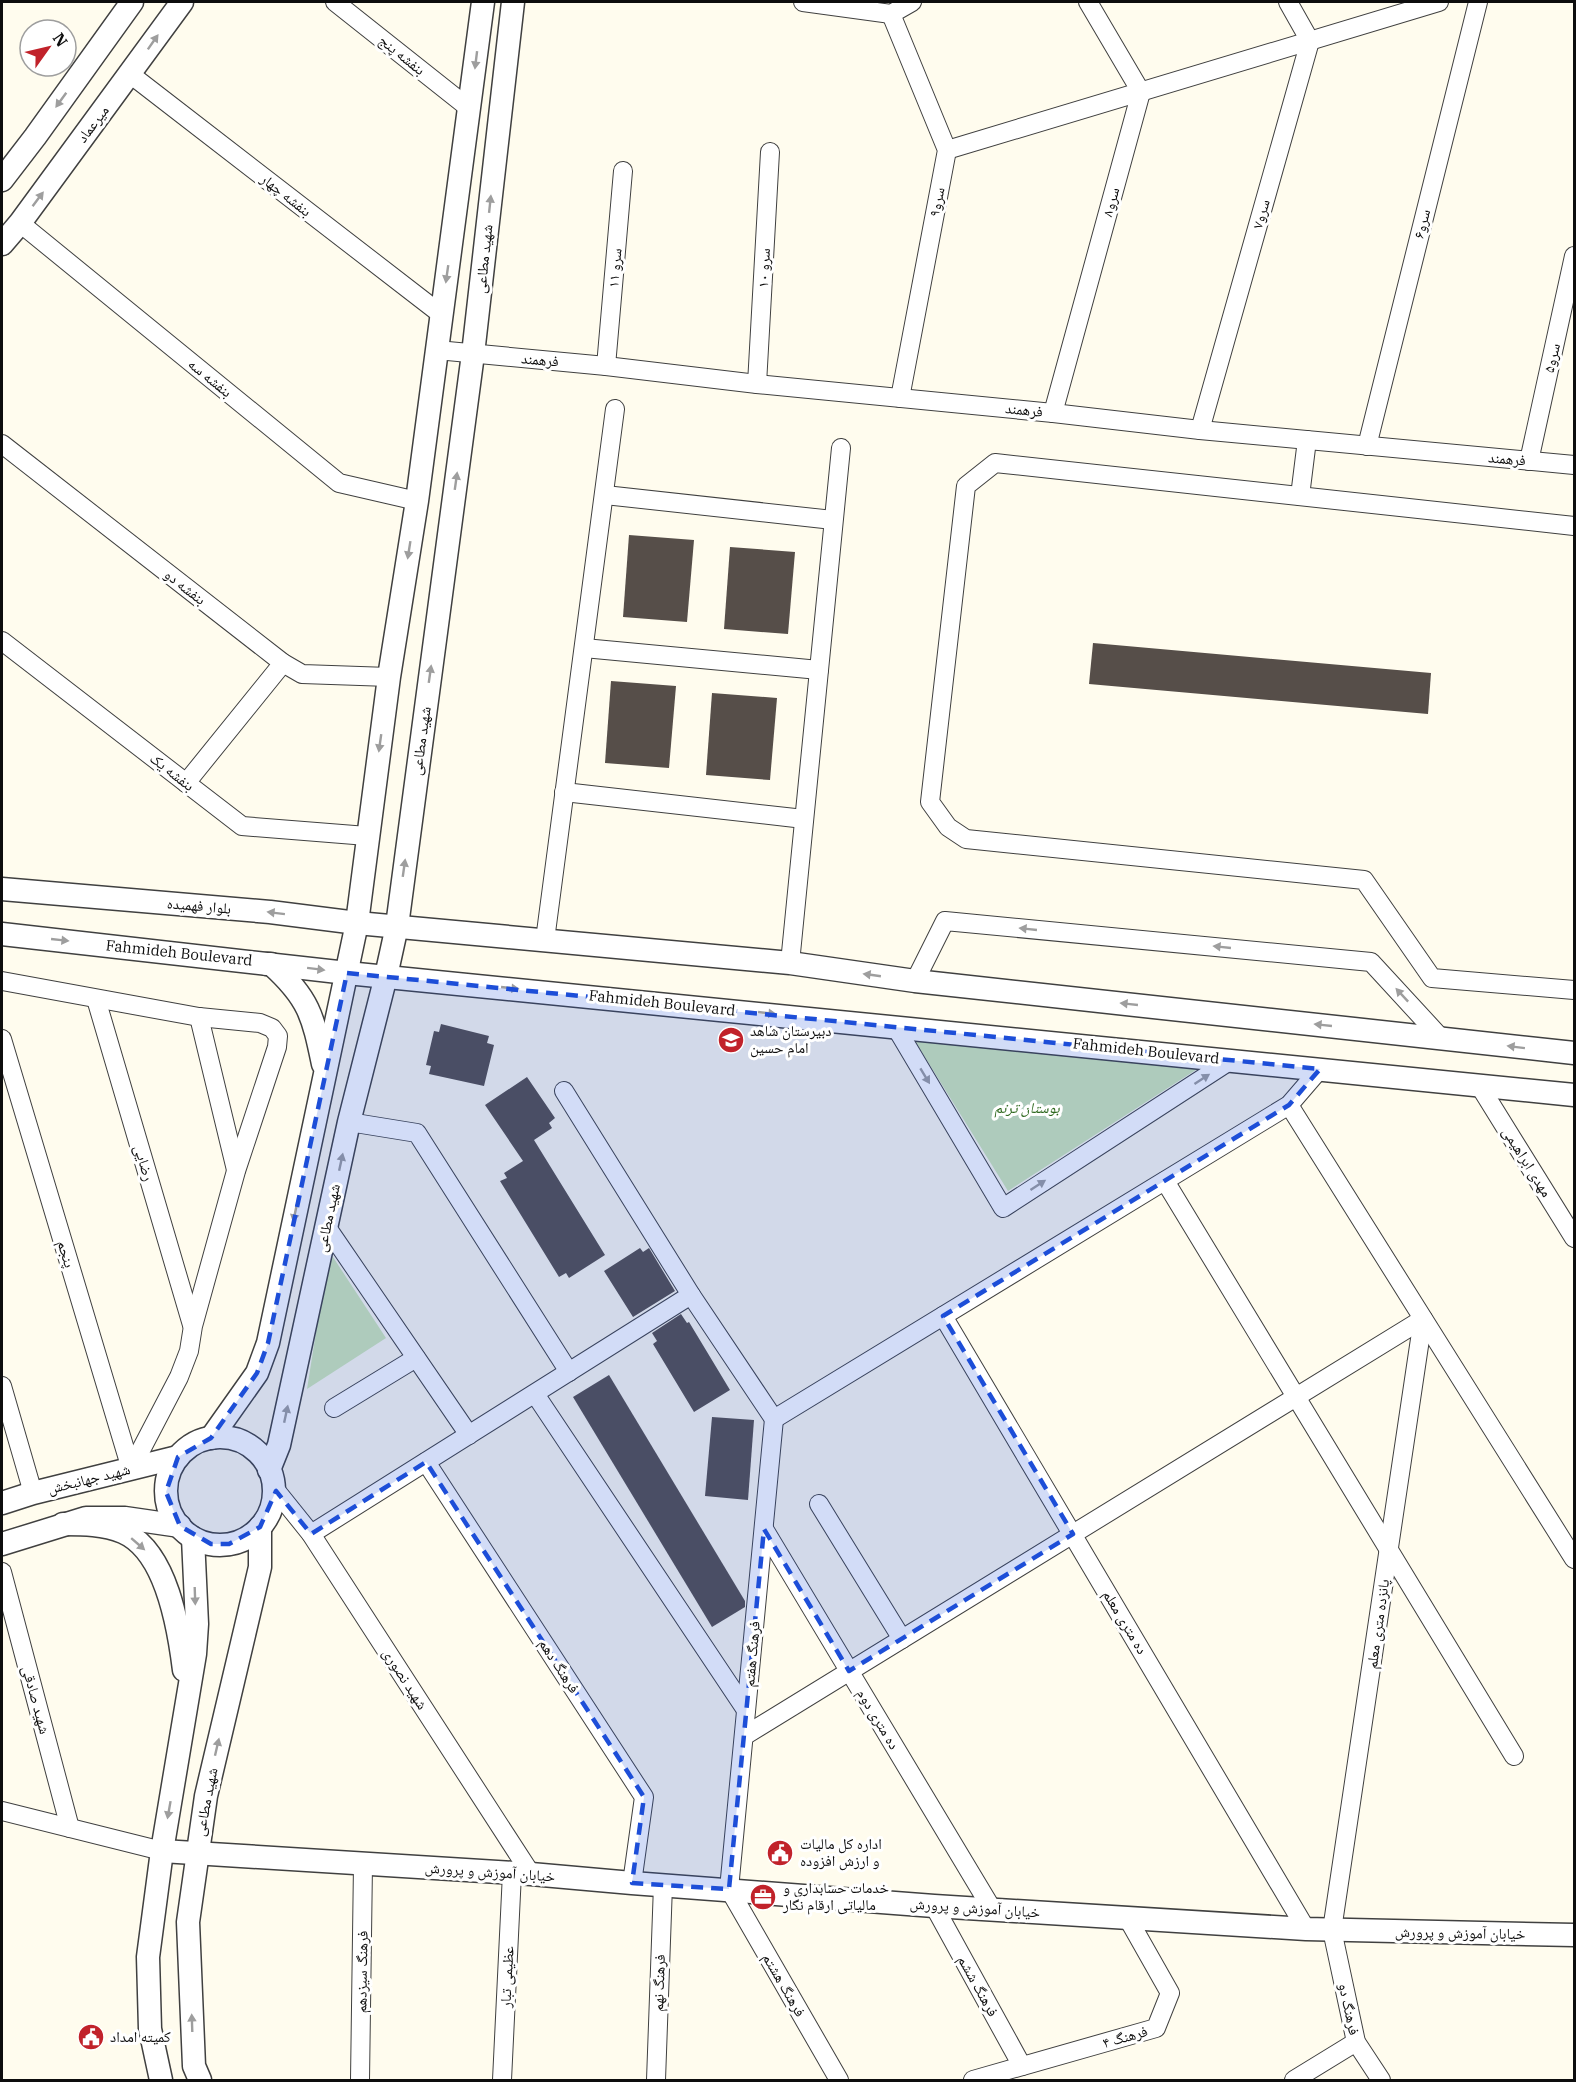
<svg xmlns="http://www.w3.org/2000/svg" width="1576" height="2082" font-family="'IBM Plex Serif','Noto Naskh Arabic',serif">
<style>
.green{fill:#d2eab6}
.building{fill:#564e49}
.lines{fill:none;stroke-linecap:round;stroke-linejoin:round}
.minor-casing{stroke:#404040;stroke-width:20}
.tertiary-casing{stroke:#404040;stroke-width:25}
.minor{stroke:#fff;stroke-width:18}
.tertiary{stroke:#fff;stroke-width:22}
.oneway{fill:#9e9e9e}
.marked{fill:#1d4ed8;fill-opacity:0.2;stroke:#1d4ed8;stroke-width:4.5;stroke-dasharray:12 8;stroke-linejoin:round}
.labels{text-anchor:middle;stroke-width:6;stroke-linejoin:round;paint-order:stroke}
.street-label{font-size:15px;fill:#0d0d0d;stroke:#fff}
.poi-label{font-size:15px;fill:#0d0d0d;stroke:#fff;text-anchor:start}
.park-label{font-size:15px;font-style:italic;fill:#2c671c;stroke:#fff}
</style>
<rect width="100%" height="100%" fill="#fffcee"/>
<!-- green -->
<g class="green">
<polygon points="913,1038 1202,1066 1008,1191"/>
<polygon points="329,1251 386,1338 307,1389"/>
</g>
<!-- building -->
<g class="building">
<polygon points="629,535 694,540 687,622 623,617"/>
<polygon points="730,547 795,552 788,634 724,629"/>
<polygon points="1093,643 1431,673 1428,714 1089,684"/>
<polygon points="611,681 676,686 669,768 605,763"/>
<polygon points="712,693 777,698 770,780 706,775"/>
<polygon points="441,1024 489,1036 487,1043 494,1045 484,1086 429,1074 431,1066 426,1065 434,1031 439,1032"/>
<polygon points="527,1077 555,1118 549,1123 552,1128 534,1140 605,1255 569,1278 566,1273 559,1277 500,1181 507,1178 504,1173 523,1161 485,1105"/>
<polygon points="640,1248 643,1252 649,1248 675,1291 633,1317 604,1271"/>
<polygon points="681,1314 687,1323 689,1322 730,1390 694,1412 653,1344 657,1341 652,1333"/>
<polygon points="609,1375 745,1601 745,1607 712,1627 573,1397"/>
<polygon points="712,1417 754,1420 748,1500 705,1496"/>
</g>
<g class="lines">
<defs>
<g id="minor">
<polyline points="335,2 470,109"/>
<polyline points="803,2 891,14 912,2"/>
<polyline points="891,14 947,150 900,398"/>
<polyline points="130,74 442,315"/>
<polyline points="947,150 1439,2"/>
<polyline points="20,223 339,483 417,501"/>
<polyline points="437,350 606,366 757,384 1053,413 1200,430 1574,465"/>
<polyline points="606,366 623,171"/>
<polyline points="757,384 770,152"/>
<polyline points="1053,413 1141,92 1088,2"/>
<polyline points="1200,430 1310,41 1288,2"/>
<polyline points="2,444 283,663 302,674 389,677"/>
<polyline points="1367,446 1478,2"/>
<polyline points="1529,461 1574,256"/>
<polyline points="605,495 833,520"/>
<polyline points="1300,496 1307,440"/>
<polyline points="1574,526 995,463 966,486 930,802 948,827 966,839 1364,880 1432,978 1574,990"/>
<polyline points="2,641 242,826 367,836"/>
<polyline points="584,648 819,670"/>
<polyline points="186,783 283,663"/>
<polyline points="564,792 804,819"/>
<polyline points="545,940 615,409"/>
<polyline points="790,963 841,448"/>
<polyline points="2,981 199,1017 260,1023 272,1028 278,1036 277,1047 236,1171 193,1326 189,1351 179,1377 131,1469"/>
<polyline points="915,981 945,921 1371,962 1441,1038"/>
<polyline points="96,999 192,1325"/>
<polyline points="199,1017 236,1170"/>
<polyline points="895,1026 1003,1208 1231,1060"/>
<polyline points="2,1039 131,1469"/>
<polyline points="1479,1085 1574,1238"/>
<polyline points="564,1091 691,1295 774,1419"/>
<polyline points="1289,1105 1574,1559"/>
<polyline points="349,1122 417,1133 569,1372"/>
<polyline points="1165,1181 1514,1756"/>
<polyline points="326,1226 469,1435"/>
<polyline points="943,1316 1306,1929"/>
<polyline points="2,1386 33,1493"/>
<polyline points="535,1394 746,1710"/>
<polyline points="334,1408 416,1358"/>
<polyline points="774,1419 729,1889 839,2080"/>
<polyline points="774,1419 1289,1105 1320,1069"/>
<polyline points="426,1462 644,1797 632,1883"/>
<polyline points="274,1488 311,1534 531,1874"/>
<polyline points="819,1504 902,1639"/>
<polyline points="764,1529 992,1909"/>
<polyline points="311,1534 691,1295"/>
<polyline points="2,1572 70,1828"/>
<polyline points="744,1736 1423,1319"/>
<polyline points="2,1811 162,1851"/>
<polyline points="934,1906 1022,2066"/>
<polyline points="360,2080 363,1864"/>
<polyline points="502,2080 512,1873"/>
<polyline points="656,2080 663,1885"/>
<polyline points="973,2080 1156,2028 1170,1993 1127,1917"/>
<polyline points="1294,2080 1356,2042"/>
<polyline points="1381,2080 1356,2042 1332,1930 1423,1319"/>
</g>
<g id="tertiary">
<polyline points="2,180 35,137 132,2"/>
<polyline points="2,244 20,223 182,2"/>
<polyline points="2,889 270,912 357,923 790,963 915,981 1574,1053"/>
<polyline points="2,934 347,973 1574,1095"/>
<path d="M267,964H271C309,998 313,1016 323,1064"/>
<circle cx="220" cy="1491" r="54"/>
<polyline points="211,1438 257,1373 268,1343 357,923 389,677 417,501 483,2"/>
<polyline points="269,1470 279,1445 349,1122 386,976 397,926 473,354 513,2"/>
<polyline points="2,1503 33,1493 178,1457"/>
<path d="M63,1524C83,1524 104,1524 123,1532C167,1551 179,1629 184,1670"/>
<polyline points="2,1544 86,1518 125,1518 180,1526"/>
<polyline points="162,1851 531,1874 632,1883 934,1906 1306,1929 1574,1935"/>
<polyline points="161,2080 150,2029 148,1957 162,1851 195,1654 197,1624 193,1538"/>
<polyline points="200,2080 194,2066 188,1922 206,1796 260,1567 260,1527"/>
</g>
</defs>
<!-- minor casing -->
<use href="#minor" class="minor-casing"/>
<!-- tertiary casing -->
<use href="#tertiary" class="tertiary-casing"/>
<!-- minor -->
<use href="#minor" class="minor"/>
<!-- tertiary -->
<use href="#tertiary" class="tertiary"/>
</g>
<!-- one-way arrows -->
<defs><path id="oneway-solid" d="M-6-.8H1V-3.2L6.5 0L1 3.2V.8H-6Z" transform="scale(1.5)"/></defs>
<g class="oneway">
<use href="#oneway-solid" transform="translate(153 42) rotate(-55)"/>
<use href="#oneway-solid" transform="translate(476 60) rotate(97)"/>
<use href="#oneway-solid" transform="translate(61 100) rotate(126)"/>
<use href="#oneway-solid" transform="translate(38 199) rotate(-53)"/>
<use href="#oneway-solid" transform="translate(490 204) rotate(-84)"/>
<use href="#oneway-solid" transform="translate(447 274) rotate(98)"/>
<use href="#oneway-solid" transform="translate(456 481) rotate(-82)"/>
<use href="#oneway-solid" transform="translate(409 550) rotate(99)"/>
<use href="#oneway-solid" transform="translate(430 674) rotate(-82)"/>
<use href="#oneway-solid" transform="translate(380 743) rotate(98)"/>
<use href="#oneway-solid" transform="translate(404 868) rotate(-82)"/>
<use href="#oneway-solid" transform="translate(276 913) rotate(-173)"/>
<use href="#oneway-solid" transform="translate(1028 929) rotate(-174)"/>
<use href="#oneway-solid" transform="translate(60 940) rotate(6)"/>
<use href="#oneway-solid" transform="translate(1222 947) rotate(-174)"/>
<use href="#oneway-solid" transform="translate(316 969) rotate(7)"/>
<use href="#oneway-solid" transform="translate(872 975) rotate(-172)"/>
<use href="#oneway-solid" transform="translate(510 988) rotate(6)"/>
<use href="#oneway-solid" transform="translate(1402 995) rotate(-133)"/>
<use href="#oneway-solid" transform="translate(1129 1004) rotate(-174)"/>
<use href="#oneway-solid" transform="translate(767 1013) rotate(6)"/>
<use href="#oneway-solid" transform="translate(1323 1025) rotate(-174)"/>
<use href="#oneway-solid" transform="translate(1516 1047) rotate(-173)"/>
<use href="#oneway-solid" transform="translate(925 1076) rotate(59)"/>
<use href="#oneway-solid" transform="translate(1202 1079) rotate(-33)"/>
<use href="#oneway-solid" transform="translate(341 1162) rotate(-78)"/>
<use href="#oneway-solid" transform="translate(1038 1185) rotate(-33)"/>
<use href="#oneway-solid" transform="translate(295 1213) rotate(102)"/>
<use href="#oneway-solid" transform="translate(286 1414) rotate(-78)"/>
<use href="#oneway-solid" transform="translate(138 1544) rotate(41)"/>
<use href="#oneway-solid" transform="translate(195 1596) rotate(88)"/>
<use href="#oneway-solid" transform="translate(217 1747) rotate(-77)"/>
<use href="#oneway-solid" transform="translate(169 1810) rotate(100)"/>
<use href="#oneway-solid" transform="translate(192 2023) rotate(-92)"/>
</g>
<!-- marked area -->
<path class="marked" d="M347,973L1320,1069L1289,1105L943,1316L1073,1534L849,1671L764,1529L729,1889L632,1883L644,1797L426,1462L311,1534L276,1491L260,1527L229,1544H211L180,1526L166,1492L178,1457L211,1438L257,1373L268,1343Z"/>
<!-- icons -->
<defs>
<symbol id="school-disc" viewBox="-11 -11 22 22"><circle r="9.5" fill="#c1222a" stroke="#fff"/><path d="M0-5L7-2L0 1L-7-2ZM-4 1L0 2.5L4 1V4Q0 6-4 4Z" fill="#fff"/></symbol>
<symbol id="civic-disc" viewBox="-11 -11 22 22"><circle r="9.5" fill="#c1222a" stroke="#fff"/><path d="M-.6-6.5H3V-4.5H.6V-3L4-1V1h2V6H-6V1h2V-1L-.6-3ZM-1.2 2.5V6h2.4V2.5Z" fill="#fff"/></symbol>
<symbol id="office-disc" viewBox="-11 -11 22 22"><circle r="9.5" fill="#c1222a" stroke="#fff"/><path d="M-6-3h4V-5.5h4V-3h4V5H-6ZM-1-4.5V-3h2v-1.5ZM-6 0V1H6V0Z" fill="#fff"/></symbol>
</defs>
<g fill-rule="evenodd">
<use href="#school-disc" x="716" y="1025" width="30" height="30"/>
<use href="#civic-disc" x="765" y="1838" width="30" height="30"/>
<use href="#office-disc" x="748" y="1882" width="30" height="30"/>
<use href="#civic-disc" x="76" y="2022" width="30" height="30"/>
</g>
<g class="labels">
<!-- street labels -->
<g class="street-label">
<text transform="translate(402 55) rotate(39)" y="5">بنفشه پنج</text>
<text transform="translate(93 124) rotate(-53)" y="5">میرعماد</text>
<text transform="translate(286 195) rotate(38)" y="5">بنفشه چهار</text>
<text transform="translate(937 202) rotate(-79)" y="5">سرو۹</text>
<text transform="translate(1111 202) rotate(-75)" y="5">سرو۸</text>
<text transform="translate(1261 214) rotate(-74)" y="5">سرو۷</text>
<text transform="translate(1422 224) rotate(-76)" y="5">سرو۶</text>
<text transform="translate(484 259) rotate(-84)" y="5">شهید مطاعی</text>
<text transform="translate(615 268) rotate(-85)" y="5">۱۱ سرو</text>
<text transform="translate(764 268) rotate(-87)" y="5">سرو ۱۰</text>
<text transform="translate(1552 358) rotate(-77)" y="5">سرو۵</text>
<text transform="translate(540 360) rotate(5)" y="5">فرهمند</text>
<text transform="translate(210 378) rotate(39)" y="5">بنفشه سه</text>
<text transform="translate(1024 410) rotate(6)" y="5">فرهمند</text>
<text transform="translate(1507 459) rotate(5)" y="5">فرهمند</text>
<text transform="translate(185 587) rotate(38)" y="5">بنفشه دو</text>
<text transform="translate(421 741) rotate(-82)" y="5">شهید مطاعی</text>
<text transform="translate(172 772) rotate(38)" y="5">بنفشه یک</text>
<text transform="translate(199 906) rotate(5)" y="5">بلوار فهمیده</text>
<text transform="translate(179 953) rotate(6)" y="5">Fahmideh Boulevard</text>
<text transform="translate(662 1003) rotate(6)" y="5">Fahmideh Boulevard</text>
<text transform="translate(1146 1051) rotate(6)" y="5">Fahmideh Boulevard</text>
<text transform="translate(1527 1162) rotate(58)" y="5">مهدی ابراهیمی</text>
<text transform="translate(144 1163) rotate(74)" y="5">رضایی</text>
<text transform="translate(328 1218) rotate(-78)" y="5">شهید مطاعی</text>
<text transform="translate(66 1254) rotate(73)" y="5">پنجم</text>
<text transform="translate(89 1479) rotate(-14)" y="5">شهید جهانبخش</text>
<text transform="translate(1125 1622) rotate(59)" y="5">ده متری معلم</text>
<text transform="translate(1378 1624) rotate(-82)" y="5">پانزده متری معلم</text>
<text transform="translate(752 1654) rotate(-85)" y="5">فرهنگ هفتم</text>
<text transform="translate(559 1666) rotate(57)" y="5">فرهنگ دهم</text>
<text transform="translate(405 1679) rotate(57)" y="5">شهید نصوری</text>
<text transform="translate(36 1700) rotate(75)" y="5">شهید صادقی</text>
<text transform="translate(878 1719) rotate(59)" y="5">ده متری دوم</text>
<text transform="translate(206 1802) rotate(-79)" y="5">شهید مطاعی</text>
<text transform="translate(490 1872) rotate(4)" y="5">خیابان آموزش و پرورش</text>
<text transform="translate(975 1908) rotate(4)" y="5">خیابان آموزش و پرورش</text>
<text transform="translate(1460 1933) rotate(1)" y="5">خیابان آموزش و پرورش</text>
<text transform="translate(362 1972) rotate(-89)" y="5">فرهنگ سیزدهم</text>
<text transform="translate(507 1977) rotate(-87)" y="5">عظیمی تبار</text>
<text transform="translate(659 1983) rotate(-88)" y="5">فرهنگ نهم</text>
<text transform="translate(784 1985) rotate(60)" y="5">فرهنگ هشتم</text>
<text transform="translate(978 1986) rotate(61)" y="5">فرهنگ ششم</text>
<text transform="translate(1349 2009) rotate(78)" y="5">فرهنگ دو</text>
<text transform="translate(1125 2037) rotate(-16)" y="5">فرهنگ ۴</text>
</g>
<!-- poi labels -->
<g class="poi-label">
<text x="750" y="1036">دبیرستان شاهد<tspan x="750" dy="17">امام حسین</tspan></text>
<text x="800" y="1849">اداره کل مالیات<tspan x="800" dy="17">و ارزش افزوده</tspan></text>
<text x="783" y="1893">خدمات حسابداری و<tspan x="783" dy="17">مالیاتی ارقام نگار</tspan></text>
<text x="110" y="2042">کمیته امداد</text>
</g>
<!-- park labels -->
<g class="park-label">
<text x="1027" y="1113">بوستان ترنم</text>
</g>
</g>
<!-- border -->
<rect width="1576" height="2082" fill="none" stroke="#0d0d0d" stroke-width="6"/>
<!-- north arrow -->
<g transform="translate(48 48) rotate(56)"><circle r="28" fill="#ffffff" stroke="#9e9e9e" stroke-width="1.5"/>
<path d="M0-4.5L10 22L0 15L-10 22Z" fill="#c1222a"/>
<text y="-9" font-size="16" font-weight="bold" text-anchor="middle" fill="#0d0d0d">N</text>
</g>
</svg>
